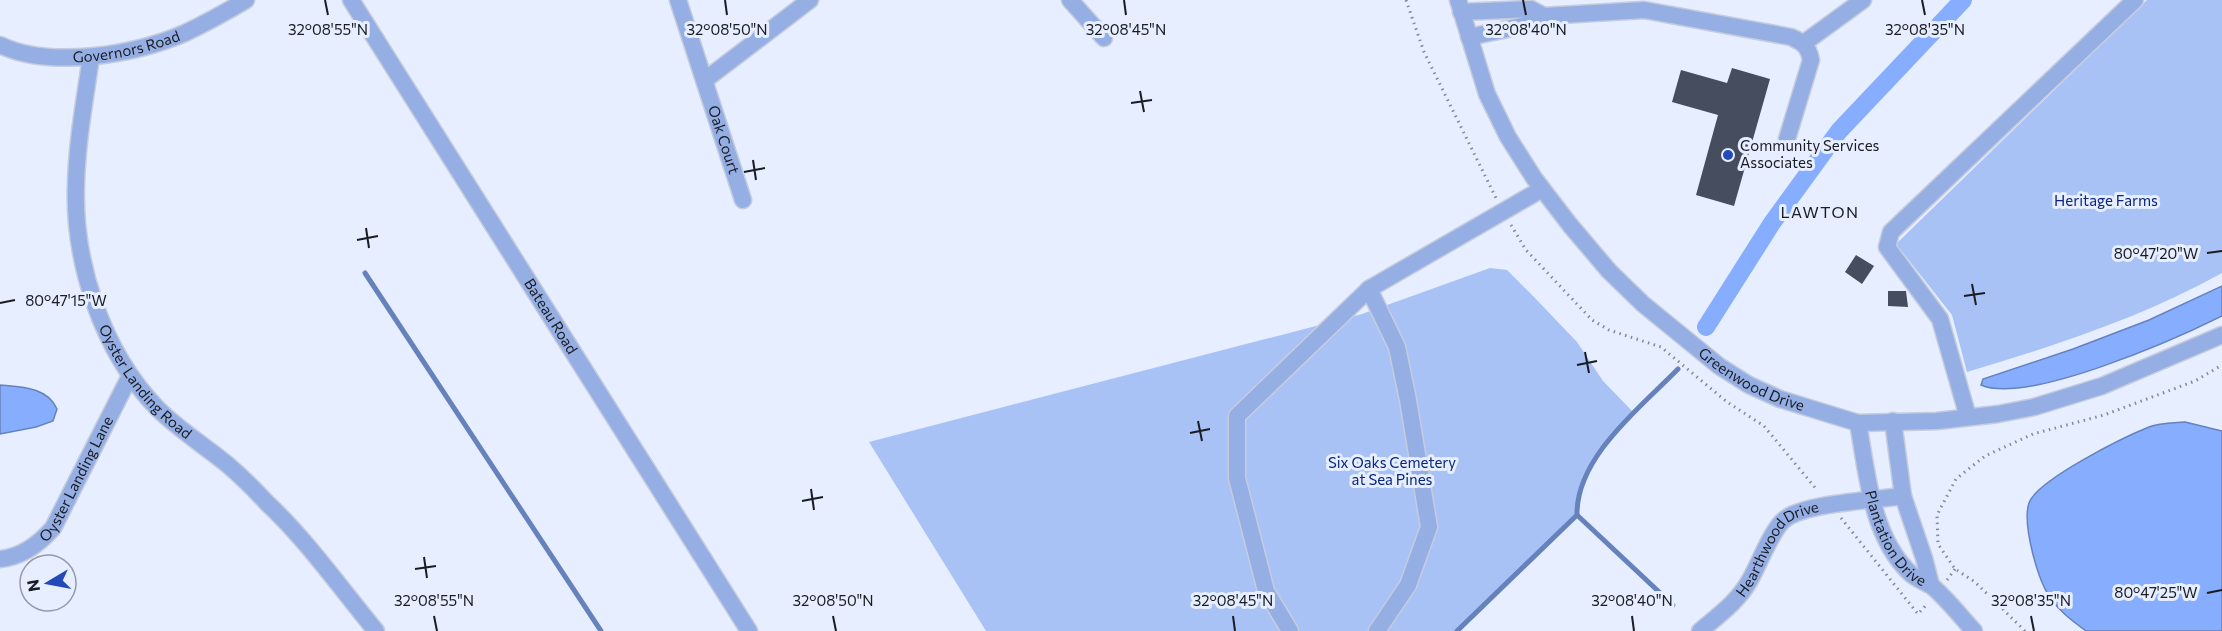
<svg xmlns="http://www.w3.org/2000/svg" width="2222" height="631" font-family="Commissioner,sans-serif">
<style>
.green{fill:#a9c2f6}
.water{fill:#87adfe;stroke:#6682bc;stroke-width:1.5}
.lines{fill:none;stroke-linecap:round;stroke-linejoin:round}
.stream{stroke:#6682bc;stroke-width:5}
.canal{stroke:#87adfe;stroke-width:18}
.building{fill:#454d5e}
.minor-casing{stroke:#c5ccdc;stroke-width:19}
.path{stroke:#848996;stroke-width:3;stroke-dasharray:1.5 4.5;stroke-linecap:butt}
.minor{stroke:#95afe5;stroke-width:16}
.ticks{fill:none;stroke:#191c23;stroke-width:2}
.poi-dot{fill:#224bb9;stroke:#e6eeff;stroke-width:2}
.labels{text-anchor:middle;stroke-width:6;stroke-linejoin:round;paint-order:stroke}
.street-label{font-size:15px;fill:#191c23;stroke:#e6eeff}
.poi-label{font-size:15px;fill:#191c23;stroke:#e6eeff;text-anchor:start}
.park-label{font-size:15px;fill:#092580;stroke:#e6eeff}
.neighbourhood-label{font-size:16px;letter-spacing:1.5px;fill:#191c23;stroke:#e6eeff}
.ticks-label{font-size:15px;text-anchor:middle;fill:#191c23;stroke:#e6eeff;stroke-width:6;stroke-linejoin:round;paint-order:stroke}
</style>
<rect width="100%" height="100%" fill="#e6eeff"/>
<!-- green -->
<g class="green">
<path d="M2147,0H2222V273C2143,317 2054,346 1967,372L1952,315L1896,244Z"/>
<path d="M1490,268L1507,270L1533,296L1577,342L1603,381L1635,414C1607,439 1577,475 1577,515L1457,631H986L869,442L1362,314Z"/>
</g>
<!-- water -->
<g class="water">
<path d="M2222,286V316C2176,339 2027,405 1981,385L1983,379L2073,349L2149,320Z"/>
<path d="M0,385C21,387 48,387 57,409L53,421L36,427L0,434Z"/>
<path d="M2185,422L2222,431V631H2086C2074,622 2061,613 2052,600C2038,583 2022,524 2029,503C2037,480 2124,437 2149,427C2159,423 2173,423 2185,422Z"/>
</g>
<g class="lines">
<!-- stream -->
<g class="stream">
<polyline points="365,273 601,631"/>
<polyline points="1577,515 1673,605"/>
<path d="M1457,631L1577,515C1576,457 1641,407 1678,369"/>
</g>
<!-- canal -->
<polyline class="canal" points="1706,327 1772,223 1839,131 1963,0"/>
</g>
<!-- building -->
<g class="building">
<polygon points="1732,68 1770,79 1734,206 1696,195 1718,115 1672,102 1681,70 1727,83"/>
<polygon points="1856,255 1874,266 1862,284 1845,272"/>
<polygon points="1888,291 1906,291 1908,307 1888,306"/>
</g>
<g class="lines">
<defs>
<g id="minor">
<path id="s1" d="M351,0L749,631"/>
<path id="s2" d="M678,0L743,200"/>
<polyline points="1070,0 1104,38"/>
<path id="s3" d="M1458,0L1487,94L1508,137L1534,178L1570,225L1609,271L1643,304L1719,366L1749,385L1780,399L1858,423L1937,421L1998,414L2034,407L2102,386L2222,335"/>
<polyline points="1461,12 1531,9 1544,16"/>
<path d="M1469,37L1526,25L1544,16L1644,10L1791,37C1804,43 1808,46 1811,60L1787,139"/>
<polyline points="1804,43 1863,0"/>
<path id="s4" d="M0,45C51,69 134,55 185,33C206,23 226,12 246,0"/>
<path id="s5" d="M91,57C85,99 77,141 76,184C73,262 102,351 157,408C179,430 205,446 228,465C242,477 255,490 267,503C306,539 342,590 376,631"/>
<polyline points="705,80 810,0"/>
<polyline points="1369,289 1397,347 1408,400 1429,527 1408,585 1377,631"/>
<polyline points="1968,417 1940,319 1887,247 1891,232 2135,0"/>
<polyline points="1893,421 1903,496 1924,558 1931,585"/>
<path id="s6" d="M1858,423C1867,472 1871,536 1910,573C1916,579 1926,582 1933,587C1948,600 1961,617 1974,631"/>
<path id="s7" d="M0,559C22,557 39,544 53,528L130,376"/>
<polyline points="1290,631 1266,591 1237,478 1237,416 1369,289 1542,189"/>
<path id="s8" d="M1700,631C1719,615 1739,601 1751,578C1759,564 1772,529 1785,519C1806,503 1875,500 1903,496"/>
</g>
</defs>
<!-- minor casing -->
<use href="#minor" class="minor-casing"/>
<!-- path -->
<g class="path">
<polyline points="1406,0 1424,52 1496,198"/>
<polyline points="1511,225 1526,250 1592,320 1609,330 1661,347 1727,402 1764,426 1817,490"/>
<polyline points="1841,518 1918,614 1928,603"/>
<polyline points="1947,580 1955,569"/>
<polyline points="2025,631 1975,582 1955,569 1938,544 1937,515 1956,479 1985,456 2033,434 2104,415 2195,381 2222,365"/>
</g>
<!-- minor -->
<use href="#minor" class="minor"/>
</g>
<!-- ticks -->
<path class="ticks" d="M325,0L328,15M725,0L727,15M1124,0L1126,15M1523,0L1526,15M1922,0L1925,15M1140,91L1144,112M1131,103L1152,100M753,160L756,180M744,172L765,168M366,228L369,248M357,240L378,236M2207,253L2222,251M1972,284L1976,305M1964,296L1985,293M0,303L15,300M1585,352L1589,373M1577,365L1597,361M1198,421L1202,441M1190,433L1210,429M811,489L814,510M802,501L823,497M424,557L427,578M415,569L436,566M2207,593L2222,590M434,616L437,631M833,616L836,631M1233,616L1235,631M1632,616L1634,631M2031,616L2034,631"/>
<!-- markers -->
<circle class="poi-dot" cx="1728" cy="155" r="6"/>
<g class="labels">
<!-- street labels -->
<g class="street-label">
<text dy="5" stroke="none"><textPath href="#s4" startOffset="129">Governors Road</textPath></text>
<text dy="5" stroke="none"><textPath href="#s2" startOffset="147">Oak Court</textPath></text>
<text dy="5" stroke="none"><textPath href="#s1" startOffset="374">Bateau Road</textPath></text>
<text dy="5" stroke="none"><textPath href="#s3" startOffset="495">Greenwood Drive</textPath></text>
<text dy="5" stroke="none"><textPath href="#s5" startOffset="344">Oyster Landing Road</textPath></text>
<text dy="5" stroke="none"><textPath href="#s7" startOffset="117">Oyster Landing Lane</textPath></text>
<text dy="5" stroke="none"><textPath href="#s6" startOffset="124">Plantation Drive</textPath></text>
<text dy="5" stroke="none"><textPath href="#s8" startOffset="116">Hearthwood Drive</textPath></text>
</g>
<!-- poi labels -->
<g class="poi-label">
<text x="1740" y="151">Community Services<tspan x="1740" dy="17">Associates</tspan></text>
</g>
<!-- park labels -->
<g class="park-label">
<text x="2106" y="206">Heritage Farms</text>
<text x="1392" y="468">Six Oaks Cemetery<tspan x="1392" dy="17">at Sea Pines</tspan></text>
</g>
<!-- neighbourhood labels -->
<g class="neighbourhood-label">
<text x="1820" y="218">LAWTON</text>
</g>
</g>
<g class="ticks-label">
<text x="328" y="35">32°08'55"N</text>
<text x="727" y="35">32°08'50"N</text>
<text x="1126" y="35">32°08'45"N</text>
<text x="1526" y="35">32°08'40"N</text>
<text x="1925" y="35">32°08'35"N</text>
<text x="2156" y="259">80°47'20"W</text>
<text x="66" y="306">80°47'15"W</text>
<text x="2156" y="598">80°47'25"W</text>
<text x="434" y="606">32°08'55"N</text>
<text x="833" y="606">32°08'50"N</text>
<text x="1233" y="606">32°08'45"N</text>
<text x="1632" y="606">32°08'40"N</text>
<text x="2031" y="606">32°08'35"N</text>
</g>
<!-- north arrow -->
<g transform="translate(48 583) rotate(260)"><circle r="28" fill="#e6eeff" stroke="#949aa7" stroke-width="1.5"/>
<path d="M0-4.5L10 22L0 15L-10 22Z" fill="#224bb9"/>
<text y="-9" font-size="16" font-weight="bold" text-anchor="middle" fill="#191c23">N</text>
</g>
</svg>
